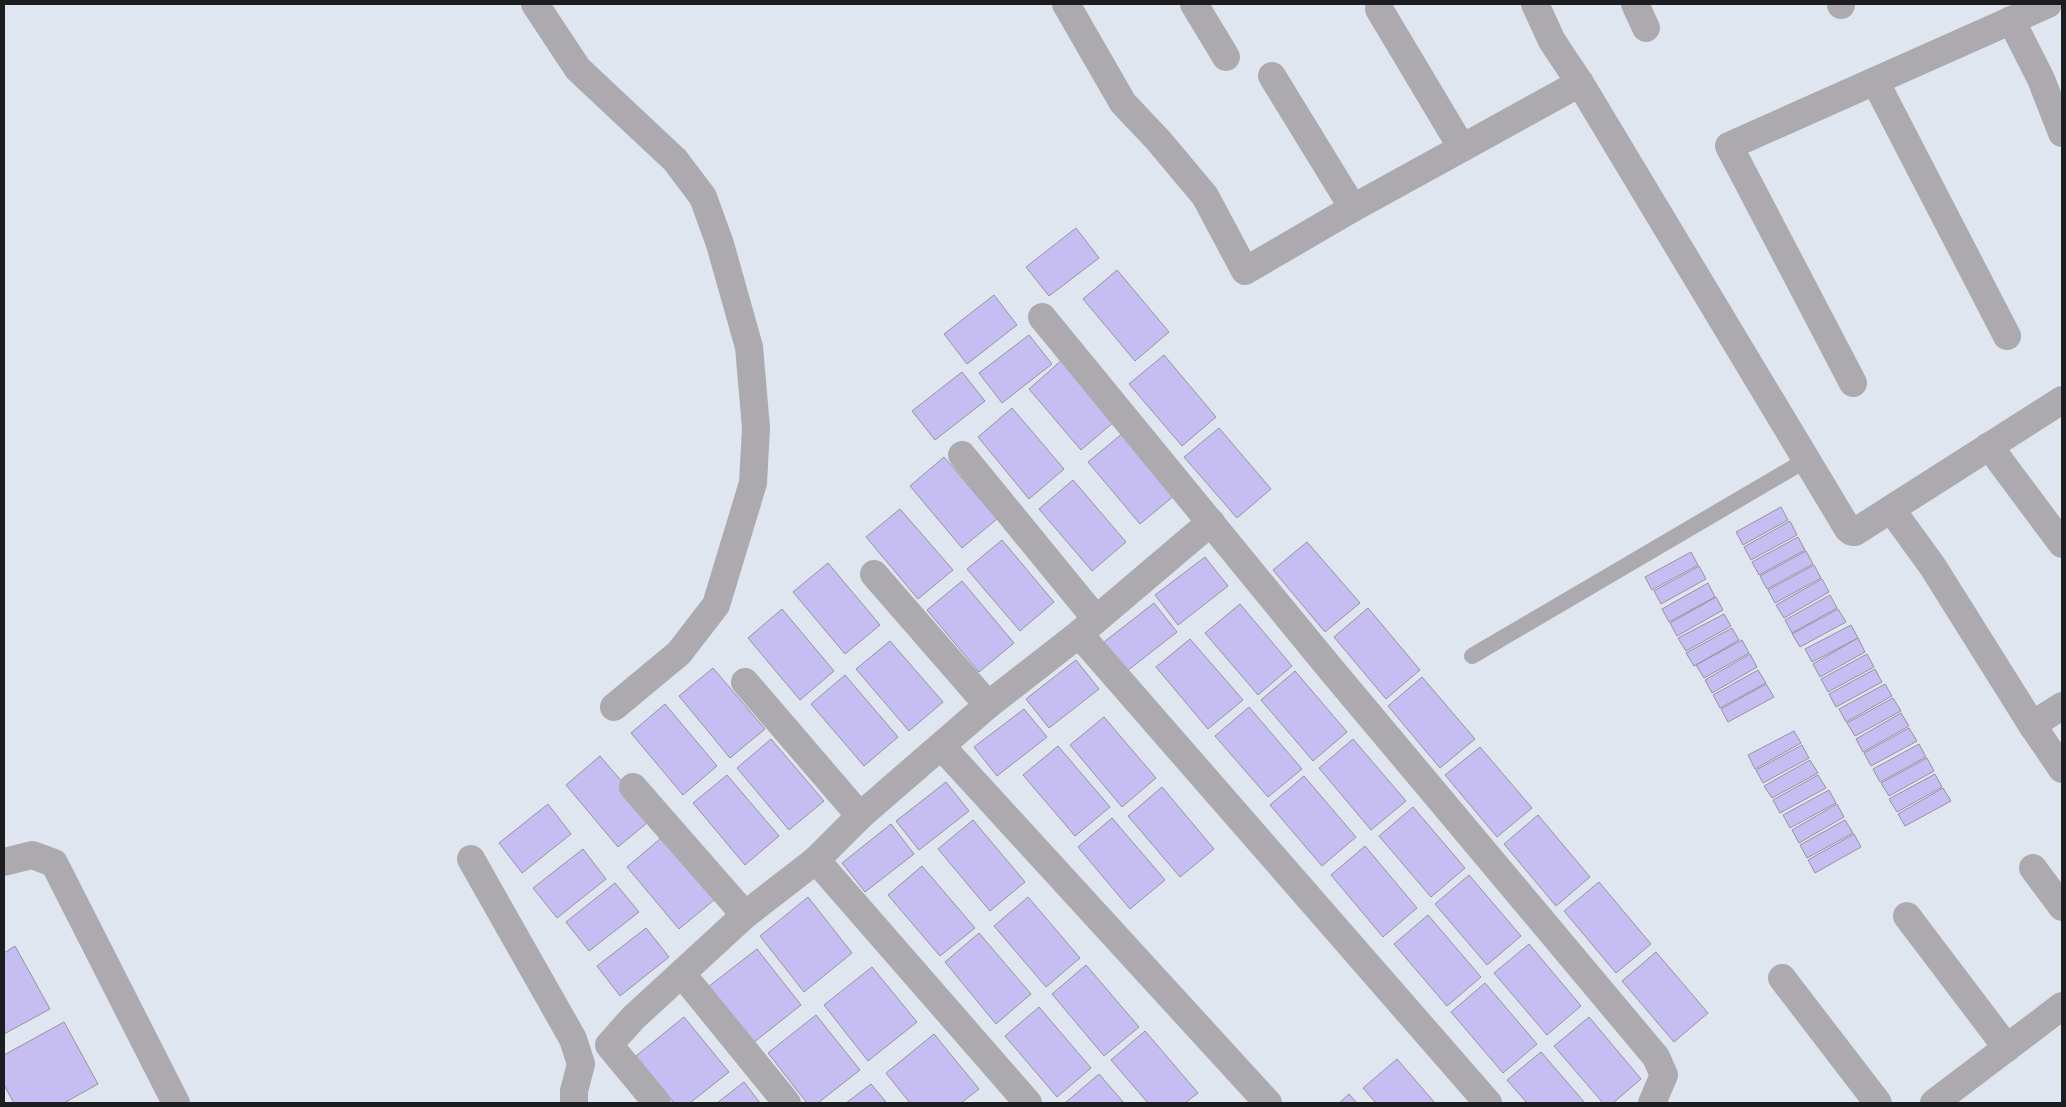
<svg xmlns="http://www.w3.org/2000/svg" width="2066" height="1107" font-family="Rubik,sans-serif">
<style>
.building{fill:#c6bdf2;stroke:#95949e}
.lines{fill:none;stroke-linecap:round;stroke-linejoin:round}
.lane{stroke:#adaaaf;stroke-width:16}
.street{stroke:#adaaaf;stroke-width:28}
</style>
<rect width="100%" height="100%" fill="#dfe6f0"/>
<!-- building -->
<g class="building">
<polygon points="1076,228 1099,258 1049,296 1026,267"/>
<polygon points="1117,270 1169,332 1135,361 1083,299"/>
<polygon points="994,295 1017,325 967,364 944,334"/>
<polygon points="1029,335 1052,364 1002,403 979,373"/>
<polygon points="1164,355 1216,417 1182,446 1129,384"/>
<polygon points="1063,359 1115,421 1081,450 1029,389"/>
<polygon points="962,372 985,401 935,440 912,411"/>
<polygon points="1012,408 1064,469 1029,499 978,437"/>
<polygon points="1219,428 1271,489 1237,518 1184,457"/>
<polygon points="1123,433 1175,495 1140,524 1088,462"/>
<polygon points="944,457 997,519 962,548 910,486"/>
<polygon points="1073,480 1126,542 1092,571 1039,509"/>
<polygon points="1781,507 1788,520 1743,545 1736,532"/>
<polygon points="900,509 953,570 918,599 866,537"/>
<polygon points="1790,521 1797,535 1751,560 1744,547"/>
<polygon points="1798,537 1805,550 1759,575 1752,562"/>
<polygon points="1002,540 1054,602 1020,631 967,569"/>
<polygon points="1307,542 1360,603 1325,632 1273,570"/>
<polygon points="1806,551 1813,564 1767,589 1760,576"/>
<polygon points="1691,552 1698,565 1652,590 1645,577"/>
<polygon points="1205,557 1228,586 1178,625 1155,595"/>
<polygon points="828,563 880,625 845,654 793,592"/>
<polygon points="1814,565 1821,578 1775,603 1768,590"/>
<polygon points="1699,566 1706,579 1661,604 1654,591"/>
<polygon points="1822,579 1829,592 1784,618 1776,605"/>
<polygon points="962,581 1014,643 979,672 927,610"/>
<polygon points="1708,583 1715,597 1669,622 1662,609"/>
<polygon points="1830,595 1837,608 1792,633 1785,620"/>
<polygon points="1716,597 1723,610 1677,636 1670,623"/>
<polygon points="1154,603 1177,632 1127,671 1104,642"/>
<polygon points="1240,604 1292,666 1258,695 1205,633"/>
<polygon points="1368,608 1420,670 1386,699 1334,637"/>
<polygon points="782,609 834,671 800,700 748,638"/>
<polygon points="1838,609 1846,622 1800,647 1792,634"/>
<polygon points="1724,614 1731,626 1686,651 1678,638"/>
<polygon points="1851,625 1858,638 1812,662 1805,649"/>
<polygon points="1732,628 1739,640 1694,666 1686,653"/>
<polygon points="1858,638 1865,652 1820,677 1813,664"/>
<polygon points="1190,639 1243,700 1208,729 1156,667"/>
<polygon points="1742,640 1749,653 1704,678 1696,665"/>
<polygon points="890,641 943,702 909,731 856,669"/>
<polygon points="1750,654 1757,667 1712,693 1705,680"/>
<polygon points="1867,654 1874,667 1828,692 1821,679"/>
<polygon points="1076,660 1099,689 1049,728 1026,699"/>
<polygon points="713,668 765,729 730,758 679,696"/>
<polygon points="1875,669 1882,682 1836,707 1829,694"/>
<polygon points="1758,670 1766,683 1720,708 1713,695"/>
<polygon points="1295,671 1347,732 1313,761 1261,700"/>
<polygon points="845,675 898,737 864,766 811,704"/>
<polygon points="1422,677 1475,739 1440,768 1388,706"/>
<polygon points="1766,684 1774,697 1728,722 1721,709"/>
<polygon points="1885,684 1892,696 1846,722 1839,709"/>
<polygon points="1893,698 1901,711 1855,736 1847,723"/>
<polygon points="665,704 717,766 683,795 631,733"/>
<polygon points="1249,707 1302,769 1268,797 1215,736"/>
<polygon points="1024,709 1047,737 997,776 974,747"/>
<polygon points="1901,713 1909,726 1863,752 1856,739"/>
<polygon points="1104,717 1156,778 1122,807 1070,745"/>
<polygon points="1909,728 1917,741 1871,766 1864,753"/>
<polygon points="1794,731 1801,743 1755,769 1748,755"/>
<polygon points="771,739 824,801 789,830 737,768"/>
<polygon points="1353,739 1406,801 1371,830 1319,768"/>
<polygon points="1919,744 1926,757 1880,782 1873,769"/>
<polygon points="1802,745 1809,758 1763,783 1756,770"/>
<polygon points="1058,746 1110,807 1075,836 1023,775"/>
<polygon points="1480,747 1532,808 1497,837 1445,775"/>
<polygon points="600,756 653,818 618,847 566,785"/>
<polygon points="1927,758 1934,771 1889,796 1881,783"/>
<polygon points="1810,760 1818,773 1772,798 1764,786"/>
<polygon points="1935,774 1942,787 1897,812 1889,799"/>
<polygon points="727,775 779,836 745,865 693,803"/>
<polygon points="1818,775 1826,788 1780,813 1773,800"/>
<polygon points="1304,776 1356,837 1322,866 1270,805"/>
<polygon points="946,782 969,811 919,850 896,821"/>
<polygon points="1162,787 1214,849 1180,877 1128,816"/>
<polygon points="1943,788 1951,801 1905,826 1898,814"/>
<polygon points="1829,790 1836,803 1790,828 1783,815"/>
<polygon points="548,804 571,834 522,873 499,843"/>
<polygon points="1837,804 1844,817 1799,843 1792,830"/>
<polygon points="1413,807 1465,868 1431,897 1379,836"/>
<polygon points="1538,815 1590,877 1556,906 1504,844"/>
<polygon points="1112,818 1165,880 1130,909 1078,847"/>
<polygon points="973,820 1025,882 990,911 938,849"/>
<polygon points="1845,820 1853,833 1807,858 1800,845"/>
<polygon points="891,824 914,854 865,892 842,863"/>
<polygon points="1854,834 1861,847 1815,873 1808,860"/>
<polygon points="661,838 714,900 679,929 627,867"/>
<polygon points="1365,846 1417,908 1383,937 1331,875"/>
<polygon points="583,849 606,879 557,918 533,888"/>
<polygon points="922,866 975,928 940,956 888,895"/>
<polygon points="1469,875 1521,936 1487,965 1435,904"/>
<polygon points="1599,882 1651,944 1616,973 1564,911"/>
<polygon points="615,883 639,912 589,951 566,922"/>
<polygon points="808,897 852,953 804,992 760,936"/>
<polygon points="1028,897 1080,958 1046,987 994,926"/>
<polygon points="1428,915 1481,977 1447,1006 1394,944"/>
<polygon points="646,928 669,957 620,996 597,966"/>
<polygon points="979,933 1031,994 996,1024 945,962"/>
<polygon points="1529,944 1581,1006 1547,1035 1494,973"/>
<polygon points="15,946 50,1009 4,1034 4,953"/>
<polygon points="757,949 801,1005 753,1043 708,987"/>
<polygon points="1656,952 1708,1013 1674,1042 1622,981"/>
<polygon points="1086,965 1139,1027 1104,1056 1052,994"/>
<polygon points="872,967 917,1022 868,1061 824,1005"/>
<polygon points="1485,983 1537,1044 1503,1073 1451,1012"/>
<polygon points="1039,1007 1091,1068 1057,1097 1005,1036"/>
<polygon points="816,1015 860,1070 818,1103 807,1103 768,1053"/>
<polygon points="684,1017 729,1072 690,1103 674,1103 636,1056"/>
<polygon points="1589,1017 1641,1079 1613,1103 1603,1103 1554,1046"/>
<polygon points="64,1022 98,1084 64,1103 14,1103 4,1085 4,1055"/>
<polygon points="1145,1031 1198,1093 1185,1103 1148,1103 1111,1060"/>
<polygon points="934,1034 979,1089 961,1103 910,1103 886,1073"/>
<polygon points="1541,1052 1585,1103 1527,1103 1507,1080"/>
<polygon points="1397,1059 1435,1103 1376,1103 1363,1088"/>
<polygon points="1099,1074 1124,1103 1065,1103"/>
<polygon points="744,1082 760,1103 717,1103"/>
<polygon points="871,1084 887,1103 846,1103"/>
<polygon points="1349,1094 1357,1103 1339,1103"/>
</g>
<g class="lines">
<!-- lane -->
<polyline class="lane" points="1472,656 1806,460"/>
<!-- street -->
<g class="street">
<polyline points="535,4 578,69 675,160 703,197 720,244 749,347 756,428 753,483 716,605 679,653 614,707"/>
<polyline points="1066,4 1123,103 1158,140 1205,196 1245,271 1353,208 1580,83"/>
<polyline points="1194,4 1226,57"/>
<polyline points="1535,4 1552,41 1580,83 1848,529 1852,532 1855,532 2062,400"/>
<polyline points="1635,4 1646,28"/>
<polyline points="1841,4 1841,5"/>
<polyline points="1379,9 1462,148"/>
<polyline points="2011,20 2041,79 2062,133"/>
<polyline points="1272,76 1353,208"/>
<polyline points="1875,81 2007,336"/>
<polyline points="1042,317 1329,667 1656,1057 1664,1075 1652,1103"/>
<polyline points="1853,383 1729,146 2048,4"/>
<polyline points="1989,446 2062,544"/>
<polyline points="962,455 1096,619"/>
<polyline points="1891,509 1933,567 2032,725 2062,706"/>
<polyline points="874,574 988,705"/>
<polyline points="1079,634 1488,1103"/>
<polyline points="745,682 860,816"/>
<polyline points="2032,725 2062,769"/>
<polyline points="942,747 1268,1103"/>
<polyline points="633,787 745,915"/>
<polyline points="471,859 573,1039 581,1064 574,1091 574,1103"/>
<polyline points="816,860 860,816 988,705 1079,634 1211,522"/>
<polyline points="4,862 32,855 54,863 176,1103"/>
<polyline points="2033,868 2062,907"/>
<polyline points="1907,916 2007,1048"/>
<polyline points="682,974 787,1103"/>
<polyline points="1782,978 1878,1103"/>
<polyline points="657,1103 609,1045 633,1018 745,915 816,860 1028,1103"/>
<polyline points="1934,1103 2062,1006"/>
</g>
</g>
<!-- border -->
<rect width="2066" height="1107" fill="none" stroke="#1b1d21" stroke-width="10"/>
</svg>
